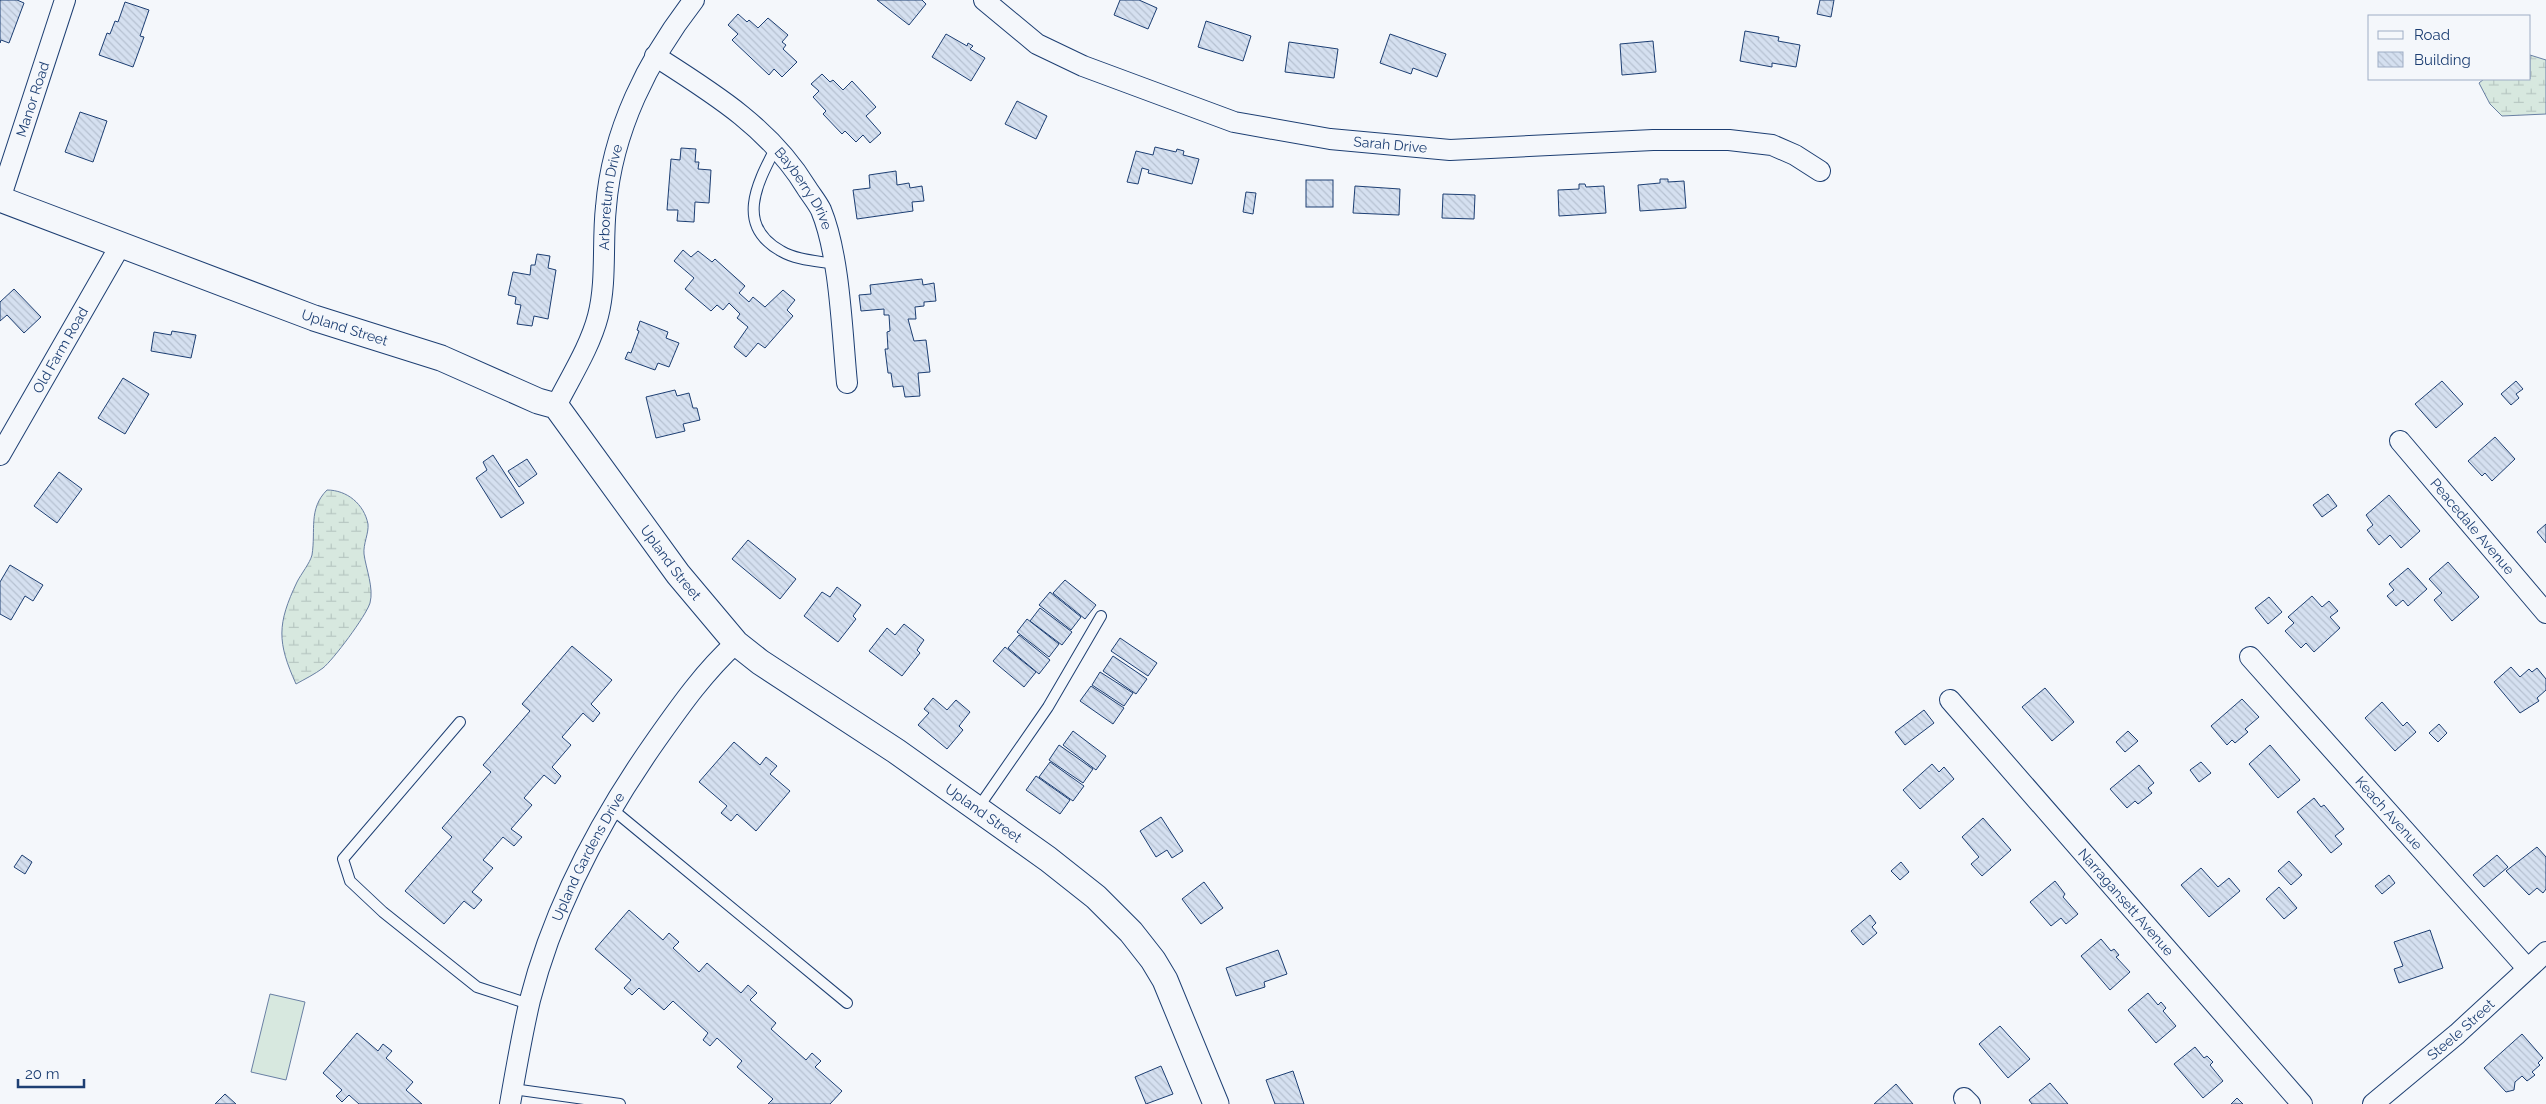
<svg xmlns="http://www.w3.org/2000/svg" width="2546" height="1104" font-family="Raleway,sans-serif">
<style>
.wetland{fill:url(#wetland-marsh);stroke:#687fa3}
.garden{fill:#d7e8df;stroke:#687fa3}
.building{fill:url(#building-back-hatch);stroke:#1d3f73}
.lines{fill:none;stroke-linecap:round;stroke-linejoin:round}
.service-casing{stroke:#1d3f73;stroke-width:12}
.minor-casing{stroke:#1d3f73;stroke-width:22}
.tertiary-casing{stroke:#1d3f73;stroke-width:27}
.service{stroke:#f4f7fb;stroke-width:10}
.minor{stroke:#f4f7fb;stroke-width:20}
.tertiary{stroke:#f4f7fb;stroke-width:25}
.labels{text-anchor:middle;stroke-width:4;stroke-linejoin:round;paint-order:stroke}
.street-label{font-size:14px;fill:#1d3f73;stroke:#f4f7fb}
</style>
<defs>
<pattern id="wetland-marsh" width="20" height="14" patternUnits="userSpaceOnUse" patternTransform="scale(1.25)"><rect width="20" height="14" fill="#d7e8df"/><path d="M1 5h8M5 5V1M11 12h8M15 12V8" fill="none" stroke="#b8c8c3"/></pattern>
<pattern id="building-back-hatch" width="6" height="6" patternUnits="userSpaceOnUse" patternTransform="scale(1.25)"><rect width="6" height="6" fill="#d5e0f0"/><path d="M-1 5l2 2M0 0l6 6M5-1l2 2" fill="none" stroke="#b6c1d1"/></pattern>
</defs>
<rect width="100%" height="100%" fill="#f4f7fb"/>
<!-- wetland -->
<g class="wetland">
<polygon points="2530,55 2546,60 2546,114 2502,116 2490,104 2479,83 2484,79 2530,79"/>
<path d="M327,490C347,490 364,504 368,524C369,533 363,544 364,554C366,569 374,588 370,603C366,616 333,660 323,668C315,674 305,679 296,684C277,642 277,624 297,582C301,574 310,563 312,555C316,530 308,509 327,490Z"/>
</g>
<!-- garden -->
<polygon class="garden" points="270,994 305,1002 286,1080 251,1072"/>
<!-- building -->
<g class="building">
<polygon points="0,0 17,0 24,3 9,43 1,40 0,43"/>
<polygon points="877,0 922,0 926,4 909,25"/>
<polygon points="1120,0 1139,0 1157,8 1148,29 1114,15"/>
<polygon points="1820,0 1834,0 1831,17 1817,14"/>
<polygon points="125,2 149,10 140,36 144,37 133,67 99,55 107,33 110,34 115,21 118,22"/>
<polygon points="738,14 747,22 749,20 758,28 768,18 788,35 782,42 786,45 783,49 797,62 782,77 774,69 769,75 732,40 738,34 728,25"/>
<polygon points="1206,21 1251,36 1243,61 1198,47"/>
<polygon points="1745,31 1779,37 1778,41 1800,45 1796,67 1772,63 1772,67 1740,61"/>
<polygon points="946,34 967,46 968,43 973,46 970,49 985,58 971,81 932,57"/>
<polygon points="1390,34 1446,54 1437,77 1413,68 1411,74 1380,63"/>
<polygon points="1653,41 1656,72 1622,75 1620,44"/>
<polygon points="1289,42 1338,49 1334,78 1285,72"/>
<polygon points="822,74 830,82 833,80 843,90 852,81 876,107 866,116 881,133 870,143 863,135 856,142 845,131 842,134 823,114 826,111 813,97 819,91 811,84"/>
<polygon points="1017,101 1047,116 1036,139 1005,124"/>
<polygon points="80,112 107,121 93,162 65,152"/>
<polygon points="1155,147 1176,152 1177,149 1184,151 1183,155 1199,159 1192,184 1148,173 1149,170 1142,168 1138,184 1127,182 1136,151 1153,155"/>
<polygon points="681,148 696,149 695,162 699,162 698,169 711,170 709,203 695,202 694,222 677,221 678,210 667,210 671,159 680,160"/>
<polygon points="896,171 897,185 909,183 910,188 922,186 924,201 912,202 913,211 857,219 853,190 870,188 869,175"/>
<polygon points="1660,179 1668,179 1668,182 1684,181 1686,208 1640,211 1638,185 1660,183"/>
<rect x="1306" y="180" width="27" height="27"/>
<polygon points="1579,184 1585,184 1586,187 1604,186 1606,213 1559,216 1558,190 1579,189"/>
<polygon points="1355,186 1400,189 1399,215 1353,213"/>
<polygon points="1246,192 1256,193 1253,214 1243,212"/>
<polygon points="1443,194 1475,195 1474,219 1442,218"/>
<polygon points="683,250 691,257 698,251 712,262 715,259 745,286 739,293 749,302 753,297 765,307 783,290 795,300 787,310 793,316 765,348 758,343 746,357 734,347 748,327 737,318 740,314 729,303 723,310 717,305 711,311 685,289 694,278 674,261"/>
<polygon points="537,254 550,256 548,268 556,270 548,319 534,316 532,326 517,324 521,305 515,304 516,297 508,295 513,272 530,275 531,265 535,265"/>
<polygon points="922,279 923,285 934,283 936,301 924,302 924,306 915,307 916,319 908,319 914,341 926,340 930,372 918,373 920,396 905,397 903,386 893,387 891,373 888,373 885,349 888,349 887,332 890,331 889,315 884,315 884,309 861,311 859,295 871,294 870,285"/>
<polygon points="14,289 41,317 24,333 7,315 0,321 0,302"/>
<polygon points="640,321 668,332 666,338 679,343 669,367 658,363 655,370 625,359 628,352 631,353 639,331 637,330"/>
<polygon points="172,331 196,335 191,358 151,351 154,332 171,335"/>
<polygon points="123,378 149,394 125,434 98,418"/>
<polygon points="2442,381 2463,404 2436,428 2415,404"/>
<polygon points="2516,381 2523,389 2516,394 2519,398 2511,405 2501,394"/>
<polygon points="675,390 677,396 689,393 693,408 697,408 700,420 683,424 685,431 656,438 646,397"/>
<polygon points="2495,437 2515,459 2492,481 2485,473 2482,476 2468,461"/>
<polygon points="493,455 524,503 501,518 476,478 487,470 483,462"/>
<polygon points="527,459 537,474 519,487 508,471"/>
<polygon points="59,472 82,489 57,523 34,506"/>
<polygon points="2328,494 2337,506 2322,517 2313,505"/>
<polygon points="2389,495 2420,531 2401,548 2390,535 2379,545 2367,530 2373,525 2366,515"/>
<polygon points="2546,524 2546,543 2537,532"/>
<polygon points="748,540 796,579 780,599 732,559"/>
<polygon points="2448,562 2479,597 2452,621 2434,600 2442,593 2429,579"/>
<polygon points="10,565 43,585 33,601 25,596 11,620 0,614 0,582"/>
<polygon points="2408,568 2427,589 2408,606 2403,600 2396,606 2387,596 2394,590 2389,584"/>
<polygon points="1065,580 1096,605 1085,619 1053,593"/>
<polygon points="837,587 861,605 853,616 856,619 838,642 804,616 822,592 830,597"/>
<polygon points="1050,592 1081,617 1071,630 1039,605"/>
<polygon points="2312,596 2322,607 2329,601 2338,611 2330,617 2340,628 2314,652 2306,643 2301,648 2285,631 2294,623 2288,617"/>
<polygon points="2269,597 2282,612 2268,624 2255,608"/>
<polygon points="1040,608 1072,632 1062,645 1030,621"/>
<polygon points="1027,619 1059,644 1049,657 1017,632"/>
<polygon points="904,624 924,640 917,650 920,653 902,676 869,651 887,628 895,635"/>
<polygon points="1019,635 1050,660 1039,674 1008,648"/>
<polygon points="1120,638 1157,663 1148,676 1111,651"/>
<polygon points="572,646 612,680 591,704 600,713 593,722 583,713 562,737 571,745 552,767 561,776 555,784 544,775 524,798 532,805 511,829 522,837 514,846 503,837 483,860 493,868 472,892 482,900 474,909 464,901 444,924 405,891 452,837 442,828 491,772 483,765 530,711 522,704"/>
<polygon points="1005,647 1036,672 1024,687 993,661"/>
<polygon points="1113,656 1147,679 1136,694 1103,671"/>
<polygon points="2511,667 2520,677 2529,669 2532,672 2537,668 2546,679 2546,690 2537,698 2539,701 2520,713 2494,682"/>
<polygon points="1100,672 1133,693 1124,706 1092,685"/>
<polygon points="1091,686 1124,708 1113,724 1080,701"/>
<polygon points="2045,688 2074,722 2052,741 2022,707"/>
<polygon points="933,698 947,710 956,700 970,712 959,726 963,730 947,749 918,725 929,713 924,709"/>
<polygon points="2242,699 2259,717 2245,729 2248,732 2235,743 2232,740 2227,745 2211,726"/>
<polygon points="2382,702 2403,726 2407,722 2416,732 2395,751 2365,718"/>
<polygon points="1924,710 1934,723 1905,745 1895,732"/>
<polygon points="2439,724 2447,733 2438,742 2429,733"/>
<polygon points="1073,731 1106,756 1096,770 1063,745"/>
<polygon points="2128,731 2138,741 2125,752 2116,742"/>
<polygon points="734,742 760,765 766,757 777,766 770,774 790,791 756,831 737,814 731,821 721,813 727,806 699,782"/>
<polygon points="1059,745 1093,769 1083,783 1049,760"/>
<polygon points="2270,745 2300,780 2278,798 2249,764"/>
<polygon points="1050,762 1084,786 1073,801 1039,777"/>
<polygon points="2201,762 2211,773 2199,782 2190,770"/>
<polygon points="1932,764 1939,772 1944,767 1954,779 1920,809 1903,790"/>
<polygon points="2139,765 2154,783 2148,788 2152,793 2138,804 2135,801 2127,808 2110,789"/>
<polygon points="1036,776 1070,800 1060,814 1026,790"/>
<polygon points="2314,798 2321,807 2324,805 2344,829 2335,836 2342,844 2331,853 2297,812"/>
<polygon points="1161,817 1183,851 1172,858 1167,850 1156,857 1140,831"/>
<polygon points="1983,818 2011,850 1982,876 1971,864 1979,857 1962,837"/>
<polygon points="2537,847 2546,857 2546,889 2543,893 2537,888 2529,895 2506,871"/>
<polygon points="22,855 32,862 25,874 14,867"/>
<polygon points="2497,855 2508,867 2484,887 2473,875"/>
<polygon points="2289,861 2302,875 2291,885 2278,871"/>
<polygon points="1901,862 1909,872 1900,880 1891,871"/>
<polygon points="2201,868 2218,887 2229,878 2240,891 2209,917 2181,885"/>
<polygon points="2389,875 2395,883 2382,894 2375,886"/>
<polygon points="2055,881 2065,894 2063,897 2078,914 2066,924 2061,918 2051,926 2030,902"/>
<polygon points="1204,882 1223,908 1201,924 1182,899"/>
<polygon points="2279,887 2297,908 2284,919 2266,899"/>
<polygon points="629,910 663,940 669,933 679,942 673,948 699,972 707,963 741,993 748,985 757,993 750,1000 776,1023 771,1029 806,1060 812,1053 821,1061 815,1067 842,1091 830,1104 768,1104 773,1099 737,1067 742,1061 717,1038 710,1046 703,1040 708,1033 673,1001 664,1010 639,988 632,995 624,988 631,980 595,949"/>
<polygon points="1870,915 1876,923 1872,927 1877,933 1863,945 1851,931"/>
<polygon points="2430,930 2443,968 2399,983 2394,969 2403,966 2394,942"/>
<polygon points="2101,939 2111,951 2114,949 2119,955 2116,957 2130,972 2110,990 2081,956"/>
<polygon points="1278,950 1287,974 1264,982 1265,987 1236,996 1226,968"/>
<polygon points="2148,993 2158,1005 2161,1002 2166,1008 2163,1011 2176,1026 2156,1043 2128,1010"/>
<polygon points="2000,1026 2030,1059 2008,1078 1979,1044"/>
<polygon points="357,1033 378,1051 383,1044 392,1051 386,1058 413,1082 406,1090 422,1104 359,1104 349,1095 342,1102 336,1096 342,1090 323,1073"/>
<polygon points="2522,1034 2543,1058 2538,1063 2540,1065 2532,1072 2535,1075 2527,1081 2522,1076 2515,1082 2514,1090 2506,1092 2484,1068"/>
<polygon points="2195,1047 2204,1058 2207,1056 2213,1062 2210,1065 2223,1081 2203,1098 2174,1064"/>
<polygon points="1161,1066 1173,1094 1146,1104 1135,1077"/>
<polygon points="1293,1071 1304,1104 1275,1104 1266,1080"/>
<polygon points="2050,1083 2068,1104 2032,1104 2029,1100"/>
<polygon points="1896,1084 1913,1104 1874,1104"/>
<polygon points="225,1094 236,1104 215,1104"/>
<polygon points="2237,1098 2243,1104 2231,1104"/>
</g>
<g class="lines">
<defs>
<g id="service">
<path d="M776,147C758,182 734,225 781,251C796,260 817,261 834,264"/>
<polyline points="460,722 343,859 350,881 383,912 477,987 529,1004"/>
<polyline points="978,808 1048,707 1101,616"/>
<polyline points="612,809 847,1003"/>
<polyline points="513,1089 620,1104"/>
</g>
<g id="minor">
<path id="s1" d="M984,0L1037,44L1083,66L1234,122L1330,139L1450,150L1653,140H1729L1772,145L1795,155L1820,171"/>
<path id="s2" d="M655,56C713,93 770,128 806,187C811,195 817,202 821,210C840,256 842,333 847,383"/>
<path id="s3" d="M0,199L65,0"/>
<path id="s4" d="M556,406C570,378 590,347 598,316C607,281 602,242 606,207C612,131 648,59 694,0"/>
<path id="s5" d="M2400,441L2546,613"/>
<path id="s6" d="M0,455L120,246"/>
<path id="s7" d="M2250,657L2527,968"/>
<path id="s8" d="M1950,700L2302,1104"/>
<polyline points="1964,1098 1970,1104"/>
<path id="s9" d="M510,1104C516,1069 522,1034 530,1000C554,906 602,817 657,739C681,705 705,671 736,643"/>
<path id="s10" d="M2373,1104L2457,1034L2546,952"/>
</g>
<g id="tertiary">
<path id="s11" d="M0,199L314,318L441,358L538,401L556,406L678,574L736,643L760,662L896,751L1048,859L1096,897L1131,932L1153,960L1165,980L1216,1104"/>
</g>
</defs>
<!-- service casing -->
<use href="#service" class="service-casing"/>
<!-- minor casing -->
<use href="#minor" class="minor-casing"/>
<!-- tertiary casing -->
<use href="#tertiary" class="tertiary-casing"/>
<!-- service -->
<use href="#service" class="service"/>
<!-- minor -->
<use href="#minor" class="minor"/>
<!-- tertiary -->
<use href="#tertiary" class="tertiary"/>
</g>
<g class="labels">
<!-- street labels -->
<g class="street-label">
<text dy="5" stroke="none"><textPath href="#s3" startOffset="105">Manor Road</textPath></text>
<text dy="5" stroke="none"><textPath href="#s1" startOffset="439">Sarah Drive</textPath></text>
<text dy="5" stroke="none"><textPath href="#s2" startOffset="202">Bayberry Drive</textPath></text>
<text dy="5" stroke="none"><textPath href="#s4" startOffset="219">Arboretum Drive</textPath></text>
<text dy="5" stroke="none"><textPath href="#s11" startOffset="368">Upland Street</textPath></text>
<text dy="5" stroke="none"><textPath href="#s6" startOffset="121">Old Farm Road</textPath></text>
<text dy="5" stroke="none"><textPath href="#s5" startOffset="112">Peacedale Avenue</textPath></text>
<text dy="5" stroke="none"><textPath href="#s11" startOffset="788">Upland Street</textPath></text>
<text dy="5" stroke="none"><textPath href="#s11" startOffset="1192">Upland Street</textPath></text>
<text dy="5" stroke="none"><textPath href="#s7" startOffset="209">Keach Avenue</textPath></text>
<text dy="5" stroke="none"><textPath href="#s9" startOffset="261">Upland Gardens Drive</textPath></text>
<text dy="5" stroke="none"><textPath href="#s8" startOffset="268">Narragansett Avenue</textPath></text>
<text dy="5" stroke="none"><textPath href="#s10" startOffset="115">Steele Street</textPath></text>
</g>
</g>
<!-- legend -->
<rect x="2368" y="15" width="162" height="65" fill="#f4f7fb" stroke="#9eadc5"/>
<rect x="2378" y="31" width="25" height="8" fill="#f4f7fb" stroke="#9eadc5"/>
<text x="2414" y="40" font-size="15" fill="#1d3f73">Road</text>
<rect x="2378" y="52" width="25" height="15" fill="url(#building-back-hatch)" stroke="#9eadc5"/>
<text x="2414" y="65" font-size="15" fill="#1d3f73">Building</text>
<!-- scale -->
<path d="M18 1079v8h66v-8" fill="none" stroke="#1d3f73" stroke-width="2.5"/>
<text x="25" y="1079" font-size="15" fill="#1d3f73" stroke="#f4f7fb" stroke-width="4" paint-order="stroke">20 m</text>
</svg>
